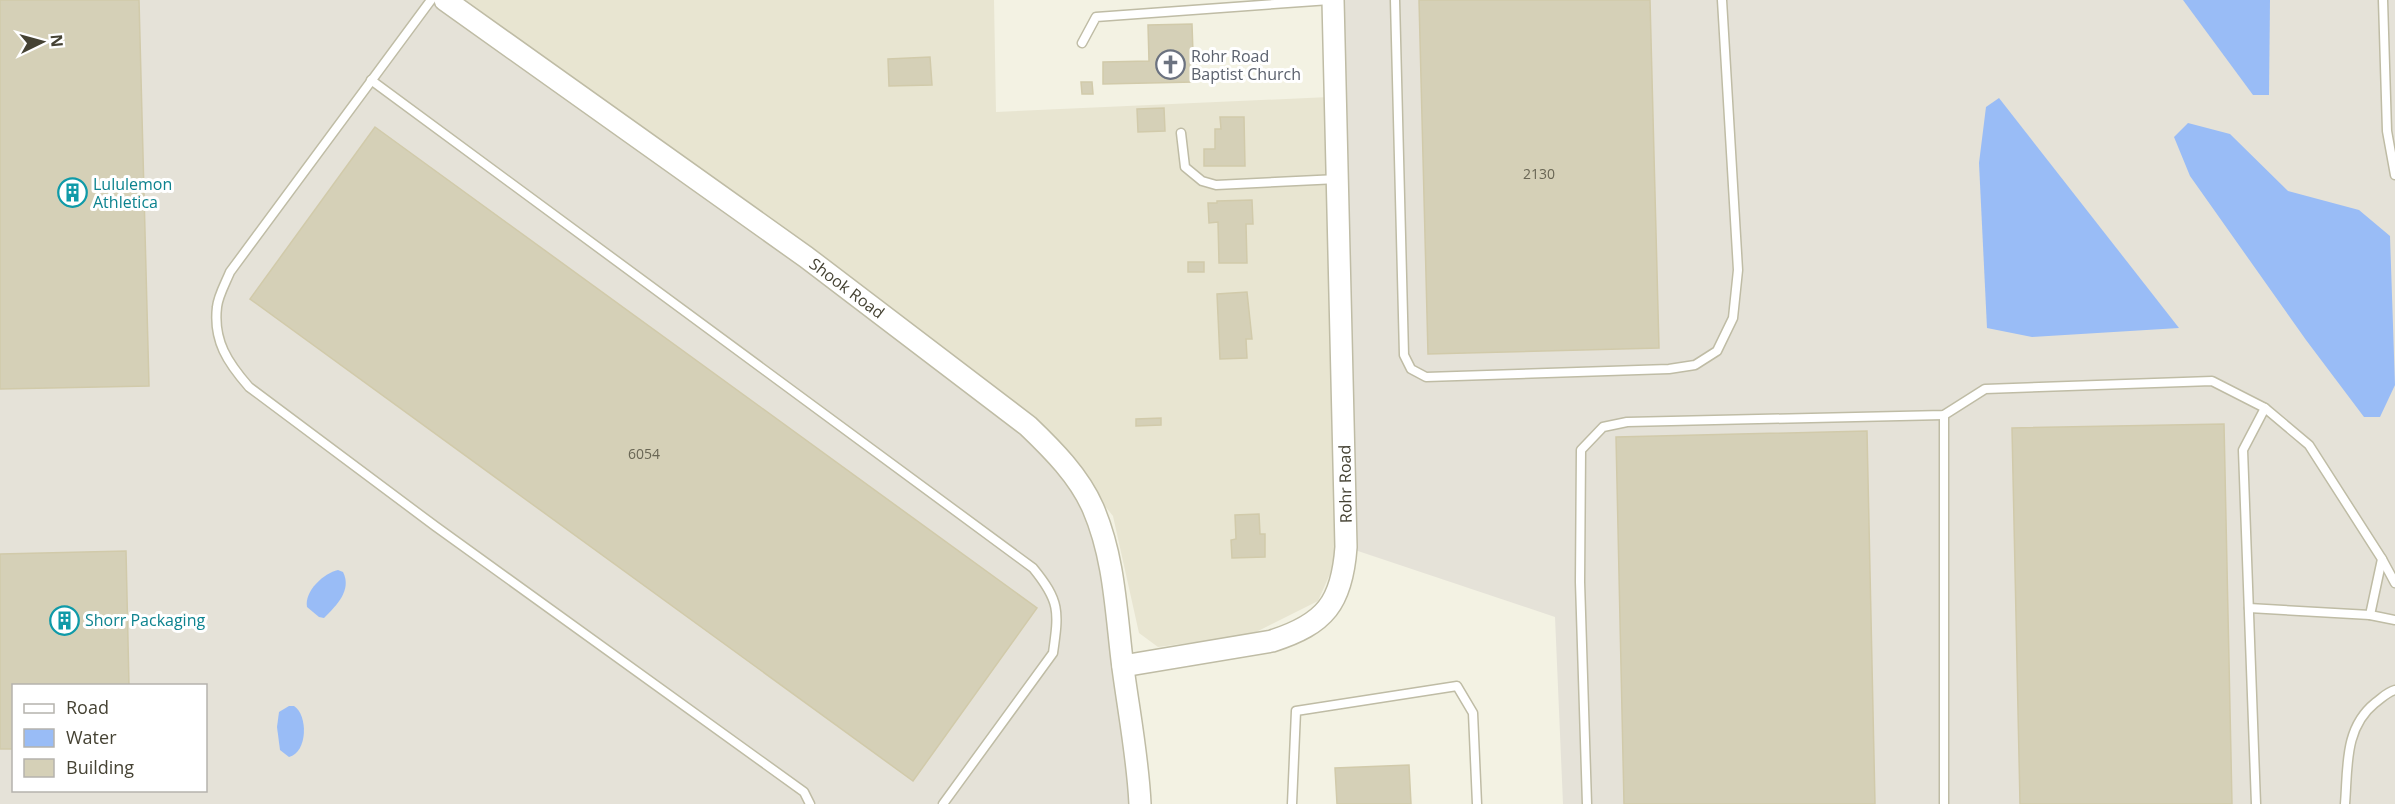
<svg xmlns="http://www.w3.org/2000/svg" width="2395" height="804" font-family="'Open Sans',sans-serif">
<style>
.residential{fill:#e8e5d1}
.industrial{fill:#e5e2d8;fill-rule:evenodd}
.water{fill:#99bcf6}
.building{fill:#d5d0b7;stroke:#d1caaa;stroke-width:1.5}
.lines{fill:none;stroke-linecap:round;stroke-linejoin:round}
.service-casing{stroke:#bfbca5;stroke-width:11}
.tertiary-casing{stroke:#bfbca5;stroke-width:24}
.service{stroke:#fff;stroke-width:8}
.tertiary{stroke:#fff;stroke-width:21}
.labels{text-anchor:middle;stroke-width:6;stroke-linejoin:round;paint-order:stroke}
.number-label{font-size:14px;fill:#696654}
.worship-label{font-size:16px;fill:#5b616d;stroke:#fff;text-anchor:start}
.culture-label{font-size:16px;fill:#0d838f;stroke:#fff;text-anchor:start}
.street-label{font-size:16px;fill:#454233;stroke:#fff}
</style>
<rect width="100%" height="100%" fill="#f3f2e3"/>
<!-- residential -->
<polygon class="residential" points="461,0 994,0 996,112 1329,97 1337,558 1318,601 1250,635 1158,647 1139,633 1113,516 1037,422"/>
<!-- industrial -->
<g class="industrial">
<path d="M0,0H446L1028,426L1092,506L1140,804H0ZM14,686H206V790H14Z"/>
<polygon points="1333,0 2395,0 2395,804 1563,804 1555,617 1346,547"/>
</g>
<!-- water -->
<g class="water">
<polygon points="2183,0 2270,0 2269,95 2253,95"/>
<polygon points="1999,98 2179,328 2032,337 1987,328 1979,163 1986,107"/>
<polygon points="2188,123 2230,134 2288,191 2359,210 2390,236 2395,385 2380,417 2364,417 2306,340 2190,176 2174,137"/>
<path d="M338,570L343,572C352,590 337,605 324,618L319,617L307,607C304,591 324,573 338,570Z"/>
<path d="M289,706H294C308,715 308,752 289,757L280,750L277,727L279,712Z"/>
</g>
<!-- building -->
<g class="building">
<polygon points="0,0 139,0 149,386 0,389"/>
<polygon points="1419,0 1650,0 1659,348 1428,354"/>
<polygon points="1192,24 1194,82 1103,84 1103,62 1149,61 1148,25"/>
<polygon points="930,57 932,85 889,86 888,59"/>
<polygon points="1081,82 1092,82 1093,94 1082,94"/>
<polygon points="1164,108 1165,131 1138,132 1137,109"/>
<polygon points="1220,117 1244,117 1245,166 1204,166 1204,149 1215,149 1215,129 1221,129"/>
<polygon points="375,127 1037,608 913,781 250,299"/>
<polygon points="1252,200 1253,224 1246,224 1247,263 1219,263 1218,222 1209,223 1208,203 1217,203 1217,201"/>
<rect x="1188" y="262" width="16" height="10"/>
<polygon points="1247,292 1252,339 1246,339 1247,358 1220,359 1217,294"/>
<polygon points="1161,418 1161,425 1136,426 1136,419"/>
<polygon points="2224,424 2232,804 2020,804 2012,428"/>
<polygon points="1867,431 1875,804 1624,804 1616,437"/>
<polygon points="1259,514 1260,534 1265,534 1265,557 1232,558 1231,540 1236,539 1235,515"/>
<polygon points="126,551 129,686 14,686 14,749 0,749 0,554"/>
<polygon points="1409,765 1411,804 1337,804 1335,768"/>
</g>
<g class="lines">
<defs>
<g id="service">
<path d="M431,0L230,272C226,282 218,296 217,307C213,341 228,363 249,387L435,526L804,792L810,804"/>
<polyline points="1395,0 1404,355 1411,369 1426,377 1669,369 1695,365 1717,351 1733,318 1738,270 1722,0"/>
<polyline points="2383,0 2387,131 2395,175"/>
<polyline points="1082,43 1096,17 1330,0"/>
<path d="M371,80L1033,568C1060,601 1059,611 1053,653L943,804"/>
<polyline points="1181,133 1185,167 1202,181 1216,185 1338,179"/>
<polyline points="2382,559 2395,583"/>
<polyline points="2249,608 2370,615 2395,620"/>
<polyline points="1292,804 1296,711 1457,686 1473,713 1477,804"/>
<polyline points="1587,804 1580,582 1581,450 1603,427 1627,422 1944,415 1985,389 2212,381 2265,408 2309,445 2382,559 2370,615"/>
<polyline points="1944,804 1944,415"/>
<polyline points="2256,804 2243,450 2265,408"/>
<path d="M2345,804C2348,767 2344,728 2375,703C2382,698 2387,692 2395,690"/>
</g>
<g id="tertiary">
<path d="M445,0L806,257L1028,426C1053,450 1079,476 1093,508C1115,559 1116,614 1123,668C1129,713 1138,759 1140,804"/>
<path d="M1123,666L1272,641C1325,624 1342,603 1346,547L1333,0"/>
</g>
</defs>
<!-- service casing -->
<use href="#service" class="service-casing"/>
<!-- tertiary casing -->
<use href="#tertiary" class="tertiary-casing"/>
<!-- service -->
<use href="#service" class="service"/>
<!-- tertiary -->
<use href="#tertiary" class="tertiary"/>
</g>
<!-- icons -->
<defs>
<symbol id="church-ring" viewBox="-11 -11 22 22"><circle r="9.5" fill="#fff" stroke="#6b7280" stroke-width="1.5"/><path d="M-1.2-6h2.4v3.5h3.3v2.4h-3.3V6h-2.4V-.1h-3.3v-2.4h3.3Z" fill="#6b7280"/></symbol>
<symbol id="building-ring" viewBox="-11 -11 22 22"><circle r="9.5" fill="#fff" stroke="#0f9aa8" stroke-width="1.5"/><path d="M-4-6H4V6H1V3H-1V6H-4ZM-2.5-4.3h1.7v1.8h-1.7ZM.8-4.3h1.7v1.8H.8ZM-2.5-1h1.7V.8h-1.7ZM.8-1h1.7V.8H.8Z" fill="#0f9aa8"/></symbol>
</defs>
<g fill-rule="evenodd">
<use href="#church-ring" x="1154" y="48" width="33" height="33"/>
<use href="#building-ring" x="56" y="176" width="33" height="33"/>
<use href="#building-ring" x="48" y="604" width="33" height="33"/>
</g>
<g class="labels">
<!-- number labels -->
<g class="number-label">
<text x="1539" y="179">2130</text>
<text x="644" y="459">6054</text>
</g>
<!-- worship labels -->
<g class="worship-label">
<text x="1191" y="62">Rohr Road<tspan x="1191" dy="18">Baptist Church</tspan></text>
</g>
<!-- culture labels -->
<g class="culture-label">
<text x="93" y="190">Lululemon<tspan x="93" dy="18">Athletica</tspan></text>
<text x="85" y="626">Shorr Packaging</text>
</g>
<!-- street labels -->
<g class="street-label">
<text transform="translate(847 288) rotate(37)" y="6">Shook Road</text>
<text transform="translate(1345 484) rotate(-91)" y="6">Rohr Road</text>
</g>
</g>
<!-- legend -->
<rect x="12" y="684" width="195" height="108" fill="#ffffff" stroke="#b5b3ad" stroke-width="1.5"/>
<rect x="24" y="704" width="30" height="9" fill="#ffffff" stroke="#b5b3ad" stroke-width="1.5"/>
<text x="66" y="714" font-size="18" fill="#454233">Road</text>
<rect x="24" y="729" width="30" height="18" fill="#99bcf6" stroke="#b5b3ad" stroke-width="1.5"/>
<text x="66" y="744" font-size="18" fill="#454233">Water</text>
<rect x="24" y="759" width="30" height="18" fill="#d5d0b7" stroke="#b5b3ad" stroke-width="1.5"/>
<text x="66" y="774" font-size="18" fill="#454233">Building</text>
<!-- north arrow -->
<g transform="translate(42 42) rotate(85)" stroke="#ffffff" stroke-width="4.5" paint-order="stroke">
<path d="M0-4.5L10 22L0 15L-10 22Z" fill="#454233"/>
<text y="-9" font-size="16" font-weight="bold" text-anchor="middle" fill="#454233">N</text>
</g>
</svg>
